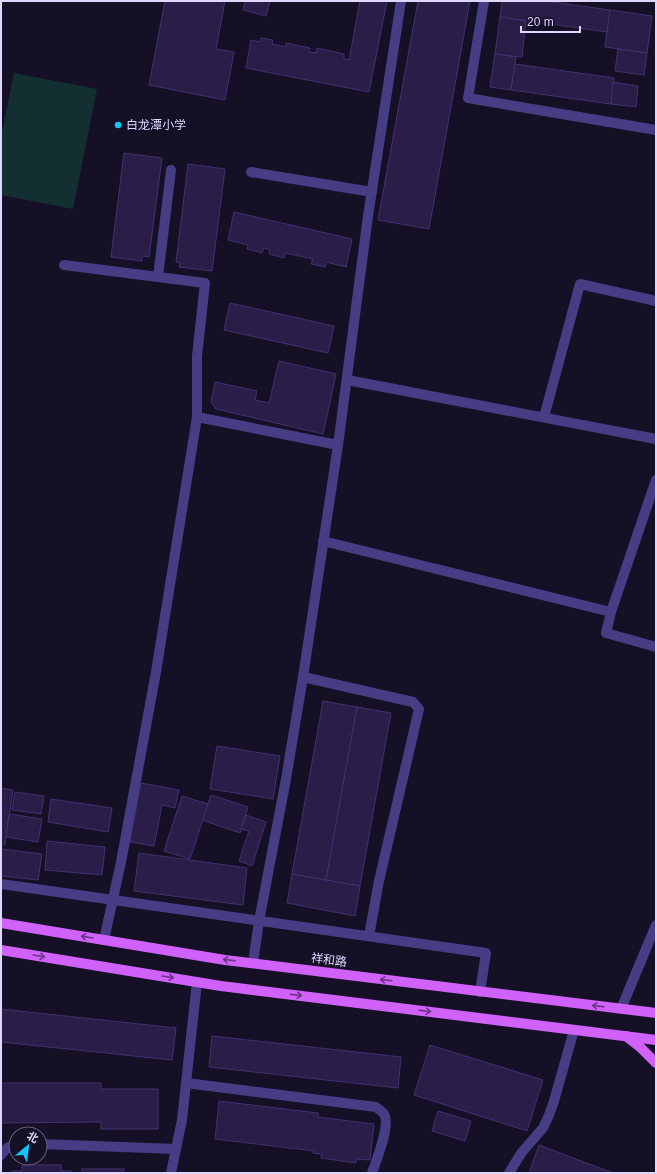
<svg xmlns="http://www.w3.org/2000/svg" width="657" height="1174" font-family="Arial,'Noto Sans SC',sans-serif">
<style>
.green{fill:#142f31}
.building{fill:#2a1d47;stroke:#433072}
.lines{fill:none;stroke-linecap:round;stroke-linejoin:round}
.minor{stroke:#473d84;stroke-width:10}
.major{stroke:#d062fa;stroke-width:10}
.oneway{stroke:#6a3586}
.poi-dot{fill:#0ac9f8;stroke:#161027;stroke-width:1.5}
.labels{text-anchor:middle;stroke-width:3.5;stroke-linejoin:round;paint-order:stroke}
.poi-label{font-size:12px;fill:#dfd7fe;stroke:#161027;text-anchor:start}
.street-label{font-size:12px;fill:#dfd7fe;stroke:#161027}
</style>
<rect width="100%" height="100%" fill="#161027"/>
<!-- green -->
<polygon class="green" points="14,73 97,89 73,209 1,195 1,137"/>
<!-- building -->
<g class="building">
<polygon points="165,1 225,1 216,49 234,52 225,100 149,85"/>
<polygon points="245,1 270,1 266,16 243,10"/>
<polygon points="360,1 387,1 369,92 246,68 251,40 260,42 261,38 273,40 272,44 286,47 286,43 310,48 309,52 316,53 317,48 344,54 344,59 349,60"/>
<polygon points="418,1 470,1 429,229 378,220"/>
<polygon points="502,1 545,1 610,10 607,32 500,17"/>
<polygon points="610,10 652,16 647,53 605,47"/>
<polygon points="500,17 526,21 522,57 495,54"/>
<polygon points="618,49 647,53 644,75 615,71"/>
<polygon points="495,54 516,57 511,90 490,87"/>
<polygon points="515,64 614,78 611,104 511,90"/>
<polygon points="613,82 638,86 636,107 611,104"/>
<polygon points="124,153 162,158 149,257 142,256 142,261 111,257"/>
<polygon points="188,164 225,169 212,271 179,267 180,263 176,262"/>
<polygon points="234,212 352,239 346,267 326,262 325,267 311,264 313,259 285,253 284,258 269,254 270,250 264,248 262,253 247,249 248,245 228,240"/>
<polygon points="230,303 334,326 328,353 224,330"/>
<polygon points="279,361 336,374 323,434 216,409 211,402 215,382 257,391 255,400 269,403"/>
<polygon points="323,701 357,707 326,880 292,874"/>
<polygon points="357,707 391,713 360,886 326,880"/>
<polygon points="217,746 280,756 273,799 210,789"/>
<polygon points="141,783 179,790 175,808 162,805 154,846 130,842"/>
<polygon points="1,788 13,790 5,845 1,845"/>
<polygon points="15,792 44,796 41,814 12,810"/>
<polygon points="211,795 248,807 240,833 202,820"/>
<polygon points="182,796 208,804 190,859 164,851"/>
<polygon points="51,799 112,808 108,832 48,822"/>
<polygon points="9,814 42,819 38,842 6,837"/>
<polygon points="246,815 266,822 252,866 239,861 249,831 241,829"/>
<polygon points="47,841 105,847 102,875 45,870"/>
<polygon points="1,849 42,854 38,880 1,876"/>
<polygon points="139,853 247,868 243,905 134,891"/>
<polygon points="292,874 360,886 355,916 287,903"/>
<polygon points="1,1009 176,1028 172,1060 1,1042"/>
<polygon points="212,1036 401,1057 398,1088 209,1067"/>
<polygon points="430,1045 543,1080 527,1131 414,1095"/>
<polygon points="1,1083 101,1083 101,1089 158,1089 158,1129 101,1129 101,1122 1,1123"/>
<polygon points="219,1101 318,1113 318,1117 374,1124 370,1160 356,1159 356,1163 321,1158 322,1154 313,1153 314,1151 215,1139"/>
<polygon points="438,1111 471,1121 465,1141 432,1131"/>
<polygon points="539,1145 613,1173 529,1173"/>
<polygon points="22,1165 61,1165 61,1171 71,1171 71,1173 12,1173 12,1171 22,1171"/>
<rect x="82" y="1169" width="42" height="4"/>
</g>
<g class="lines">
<!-- minor -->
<g class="minor">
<polyline points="484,1 468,98 656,130"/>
<polyline points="251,172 372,192"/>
<polyline points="64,265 205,283 197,356 197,417 156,672 121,862 104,940"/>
<polyline points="158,277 171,170"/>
<polyline points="347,380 656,439"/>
<polyline points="197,417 338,445"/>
<polyline points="544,417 580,284 656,301"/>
<polyline points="323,541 611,612 606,633 656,647"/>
<polyline points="611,612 656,480"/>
<polyline points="303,677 413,702 419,709 379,881 369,936"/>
<polyline points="1,884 486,953 480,992"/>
<polyline points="253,963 259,921 286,779 303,677 338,445 368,216 401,1"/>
<polyline points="621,1009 656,925"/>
<path d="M186,1083L376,1107C378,1109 382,1111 384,1114C391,1125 376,1161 372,1173"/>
<polyline points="40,1144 176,1149"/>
<polyline points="1,1155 7,1148 16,1143"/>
<polyline points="171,1173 182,1120 197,982"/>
<polyline points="509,1173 522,1152 543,1128 549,1115 554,1101 574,1030"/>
</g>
<!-- major -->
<g class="major">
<polyline points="1,923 225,960 656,1013"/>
<polyline points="1,950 221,986 656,1040"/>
<polyline points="626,1036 640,1047 656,1063"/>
</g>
</g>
<!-- one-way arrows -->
<defs><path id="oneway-shaft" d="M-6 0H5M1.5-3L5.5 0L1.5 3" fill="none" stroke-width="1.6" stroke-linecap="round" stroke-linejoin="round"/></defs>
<g class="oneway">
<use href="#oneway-shaft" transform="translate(87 937) rotate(-171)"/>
<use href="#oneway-shaft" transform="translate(39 956) rotate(9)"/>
<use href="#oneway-shaft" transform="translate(229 960) rotate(-173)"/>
<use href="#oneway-shaft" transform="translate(168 977) rotate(9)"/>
<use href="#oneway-shaft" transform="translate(386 980) rotate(-173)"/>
<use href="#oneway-shaft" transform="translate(296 995) rotate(7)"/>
<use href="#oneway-shaft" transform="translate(598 1006) rotate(-173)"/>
<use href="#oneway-shaft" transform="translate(425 1011) rotate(7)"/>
</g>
<!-- markers -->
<circle class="poi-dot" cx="118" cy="125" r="4"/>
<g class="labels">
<!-- poi labels -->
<g class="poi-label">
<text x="126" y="129">白龙潭小学</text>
</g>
<!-- street labels -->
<g class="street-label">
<text transform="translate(329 960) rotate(7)" y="4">祥和路</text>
</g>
</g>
<!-- border -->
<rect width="657" height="1174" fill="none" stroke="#dfd7fe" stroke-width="4"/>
<!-- north arrow -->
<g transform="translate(28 1146) rotate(29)"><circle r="19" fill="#161027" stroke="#66607d"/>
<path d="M0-3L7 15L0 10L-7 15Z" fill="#0ac9f8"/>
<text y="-6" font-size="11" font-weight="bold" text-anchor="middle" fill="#dfd7fe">北</text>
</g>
<!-- scale -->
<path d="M521 26v6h59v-6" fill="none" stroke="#dfd7fe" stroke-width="2"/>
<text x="527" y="26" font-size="12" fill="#dfd7fe" stroke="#161027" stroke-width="3" paint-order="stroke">20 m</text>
</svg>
